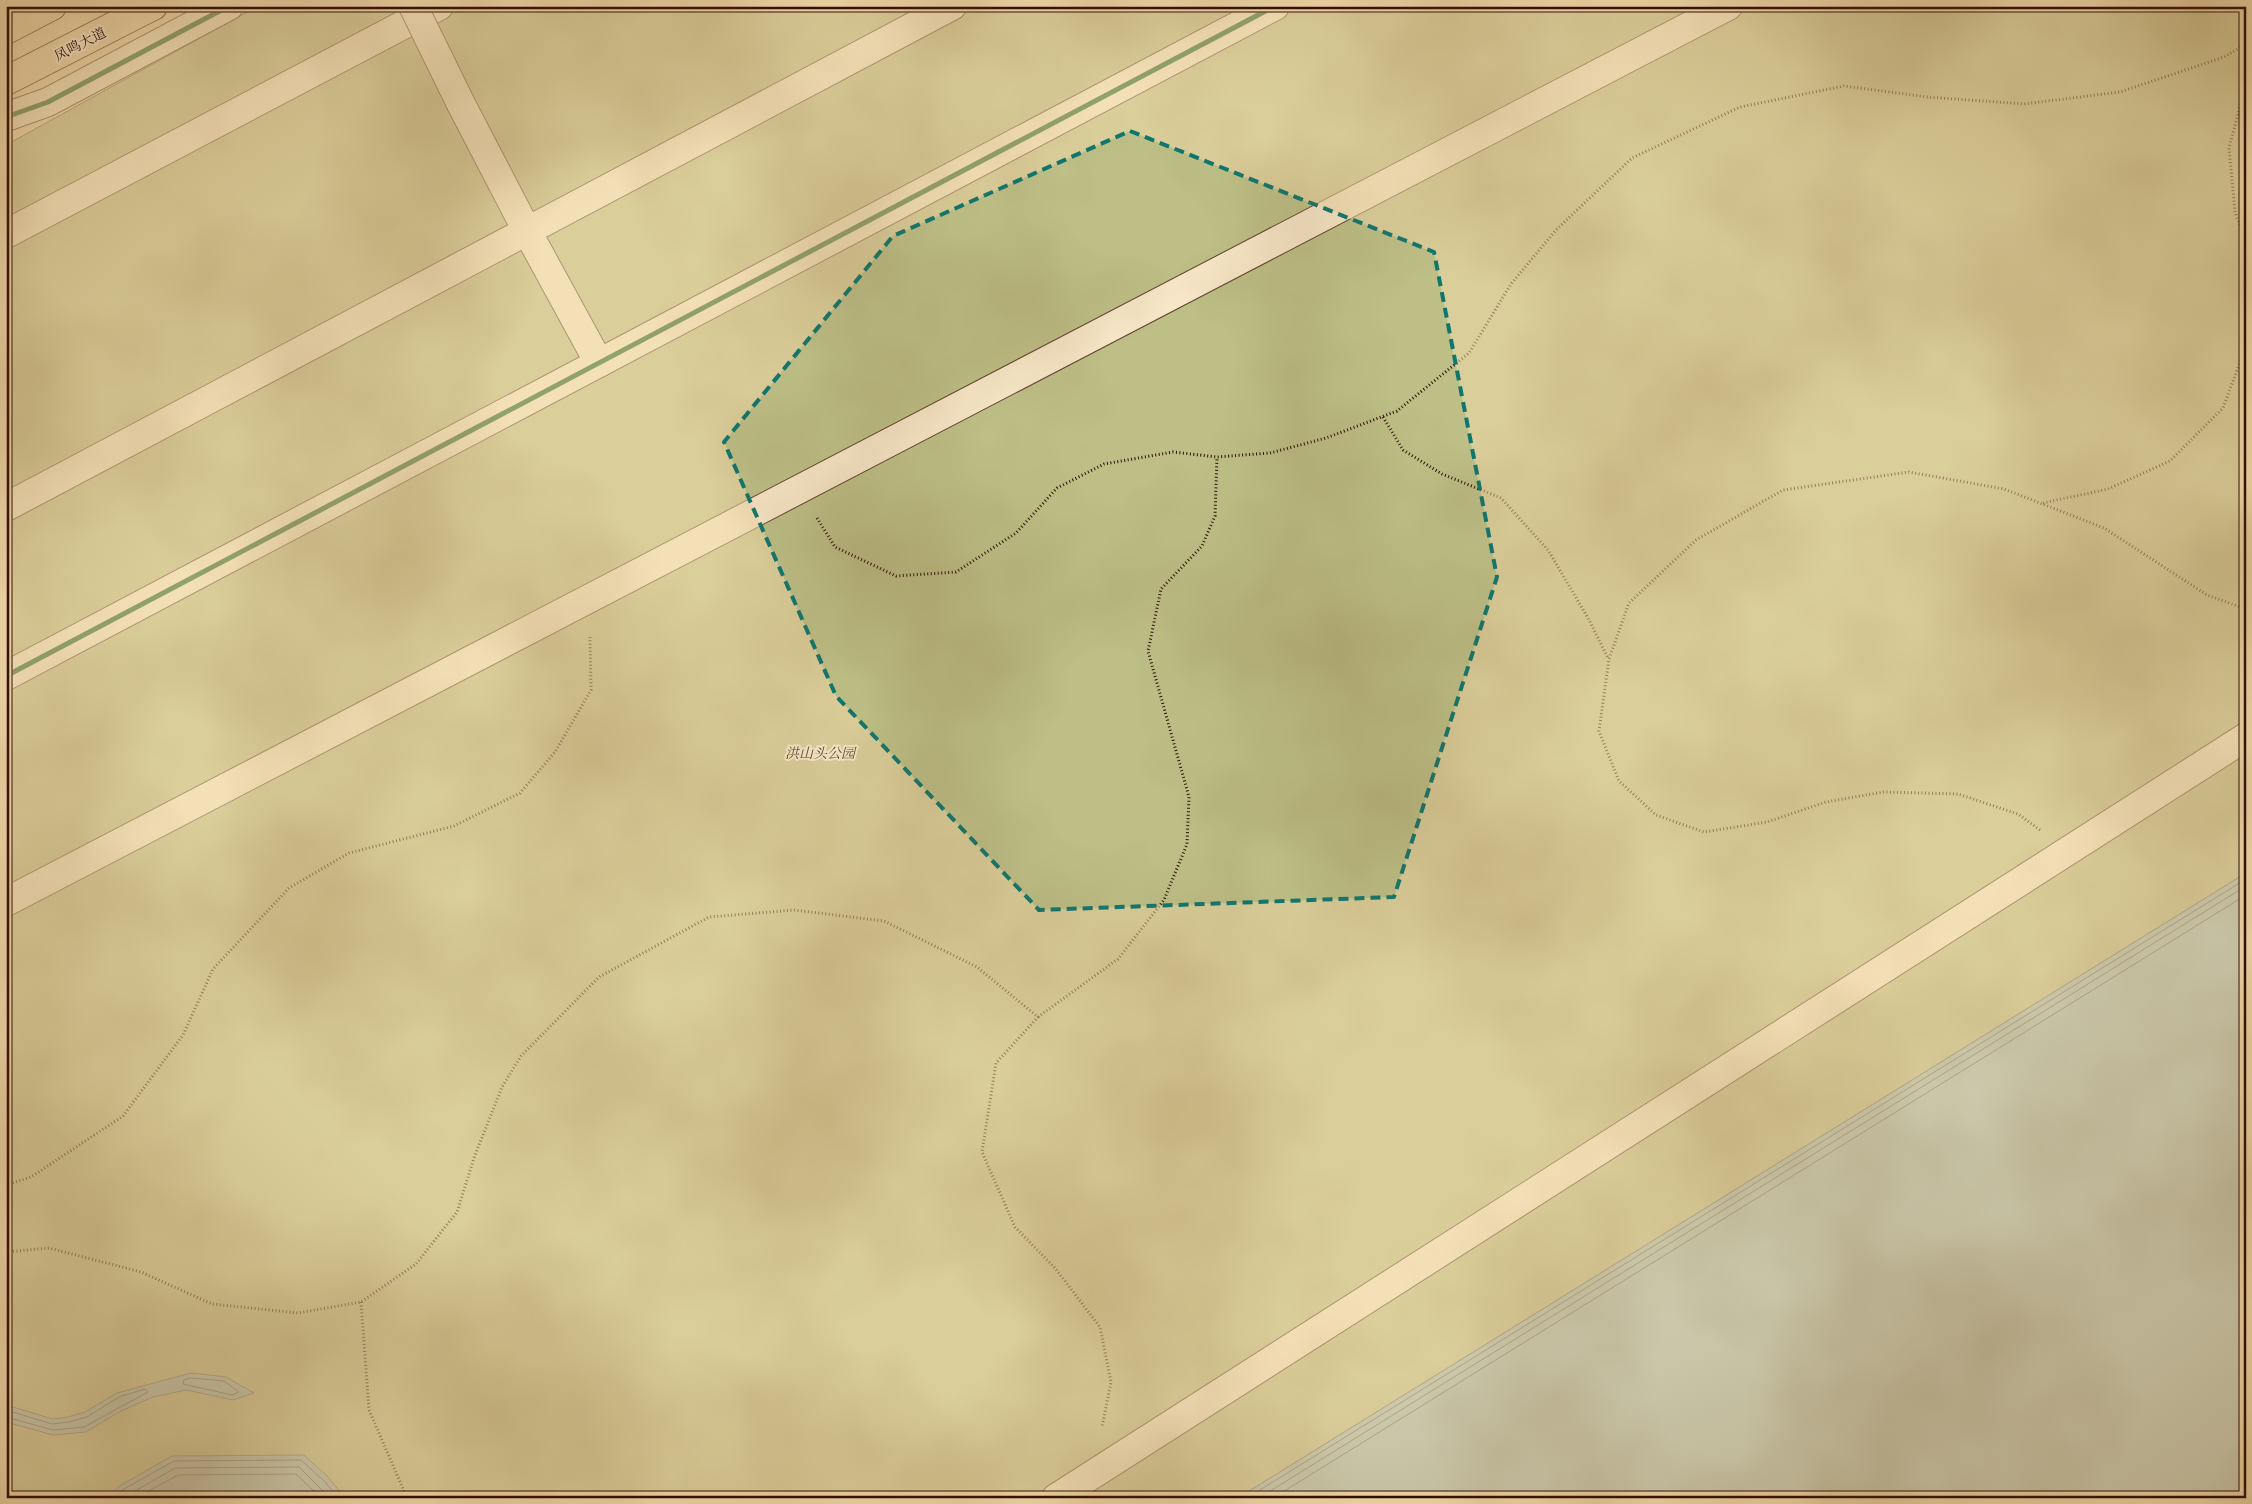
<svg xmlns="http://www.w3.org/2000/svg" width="2252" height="1504" font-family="'Libre Caslon Text','Noto Serif SC',serif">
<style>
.green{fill:#bdbf87;stroke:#766644}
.water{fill:#a0b8b4;stroke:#72746d}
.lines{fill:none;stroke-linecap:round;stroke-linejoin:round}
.shore{stroke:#67635b;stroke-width:1}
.minor-casing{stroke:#5f412c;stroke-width:30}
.major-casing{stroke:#2e0e02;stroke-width:30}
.path{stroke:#2e0e02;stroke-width:3;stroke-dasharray:1 2.5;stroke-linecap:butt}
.minor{stroke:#f7e7c8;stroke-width:28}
.major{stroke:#f2daaa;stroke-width:28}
.minor-bridge-casing{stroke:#5f412c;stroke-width:30;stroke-linecap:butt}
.minor-bridge{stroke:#f7e7c8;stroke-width:28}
.cycleway-casing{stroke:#f7e7c8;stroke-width:8}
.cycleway{stroke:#1b5e20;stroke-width:5}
.marked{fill:none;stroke:#0f766e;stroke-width:4;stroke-dasharray:10 6;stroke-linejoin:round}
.labels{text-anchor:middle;stroke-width:4;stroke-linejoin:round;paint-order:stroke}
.street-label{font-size:14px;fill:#2e0e02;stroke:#f7e7c8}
.park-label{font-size:14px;font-style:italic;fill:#604c31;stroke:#f7e7c8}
</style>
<rect width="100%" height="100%" fill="#f2daaa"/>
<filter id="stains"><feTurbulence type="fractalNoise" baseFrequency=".004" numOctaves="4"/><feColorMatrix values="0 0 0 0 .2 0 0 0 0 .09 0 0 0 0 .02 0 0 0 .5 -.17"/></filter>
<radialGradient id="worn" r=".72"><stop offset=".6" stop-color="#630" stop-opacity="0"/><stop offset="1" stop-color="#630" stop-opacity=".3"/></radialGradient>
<!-- green -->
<polygon class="green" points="258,6 2246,6 2246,873 1238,1498 6,1498 6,145"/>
<!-- water -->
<g class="water">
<polygon points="2246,873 2246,1498 1238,1498"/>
<polygon points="191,1373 226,1377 254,1393 233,1400 186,1390 153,1397 119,1412 86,1432 53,1435 6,1422 6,1405 53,1419 68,1417 85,1412 117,1393"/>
<polygon points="304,1455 328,1477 345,1498 106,1498 121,1485 172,1456"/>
</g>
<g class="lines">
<!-- shore -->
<g class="shore">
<polygon points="192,1378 224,1381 239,1392 232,1395 183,1384 184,1380"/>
<polyline points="6,1410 52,1424 69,1422 87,1417 119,1397 145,1389 148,1392 84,1427 53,1430 6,1417"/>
<polyline points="114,1498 124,1489 174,1461 301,1460 324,1481 339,1498"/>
<polyline points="123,1498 175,1468 299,1467 330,1498"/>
<polyline points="136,1498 178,1475 296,1474 321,1498"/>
<polyline points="1247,1498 2246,879"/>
<polyline points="1259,1498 2246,886"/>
<polyline points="1273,1498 2246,895"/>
</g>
<defs>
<g id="minor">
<polyline points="461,104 527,231 599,363"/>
<polyline points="6,117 48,102 229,6"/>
<polyline points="6,234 439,6"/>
<polyline points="6,507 952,6"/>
<polyline points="6,676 1275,6"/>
<polyline points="6,902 1728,6"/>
<polyline points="1056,1498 2246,737"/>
</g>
<g id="major">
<polyline points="6,30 52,6"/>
<polyline points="6,81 153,6"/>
</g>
</defs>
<!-- minor casing -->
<use href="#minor" class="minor-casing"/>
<!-- major casing -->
<use href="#major" class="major-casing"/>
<!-- path -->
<g class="path">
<polyline points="2246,84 2229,148 2235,212 2246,242"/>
<polyline points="1383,417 1403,450 1442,474 1501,498 1548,550 1588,618 1608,658"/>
<polyline points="2043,503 2108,489 2170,461 2223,408 2246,346"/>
<polyline points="817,518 835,547 896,576 956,572 1016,533 1057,488 1104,464 1173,452 1217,457 1270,453 1326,438 1397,411 1469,353 1511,284 1556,230 1632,158 1740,107 1844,86 1927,97 2024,104 2120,92 2224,57 2246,44"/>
<polyline points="2040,830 2018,814 1958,794 1883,792 1826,802 1767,822 1704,832 1656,815 1619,781 1599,731 1609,659 1629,603 1696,540 1783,490 1909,472 2004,489 2104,528 2207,595 2246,609"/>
<polyline points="1038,1017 1118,959 1164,900 1187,844 1189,797 1148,651 1161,589 1202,546 1215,516 1217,457"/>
<polyline points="6,1185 31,1177 123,1116 183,1035 213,969 289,888 349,853 454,826 520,793 555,752 591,690 590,637"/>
<polyline points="6,1252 49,1248 141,1272 212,1304 298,1313 361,1302 416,1264 457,1212 475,1155 502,1087 521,1056 599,977 709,917 794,910 884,921 977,967 1038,1017 996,1063 982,1152 1015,1227 1055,1268 1100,1327 1111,1382 1102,1427"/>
<polyline points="361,1302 369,1410 407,1498"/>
</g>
<!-- minor -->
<use href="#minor" class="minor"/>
<!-- major -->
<use href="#major" class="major"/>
<defs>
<polyline id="minor-bridge" points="413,6 461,104"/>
</defs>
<!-- minor-bridge casing -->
<use href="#minor-bridge" class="minor-bridge-casing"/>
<!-- minor-bridge -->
<use href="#minor-bridge" class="minor-bridge"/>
<defs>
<g id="cycleway">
<polyline points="6,117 48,102 229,6"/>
<polyline points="6,676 1275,6"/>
</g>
</defs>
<!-- cycleway casing -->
<use href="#cycleway" class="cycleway-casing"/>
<!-- cycleway -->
<use href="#cycleway" class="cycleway"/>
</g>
<!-- marked area -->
<path d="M0 0H2252V1504H0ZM1130,131L1434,252L1497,577L1394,897L1039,910L836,696L724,442L893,236Z" fill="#f2daaa" fill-opacity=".55" fill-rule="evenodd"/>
<path class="marked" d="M1130,131L1434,252L1497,577L1394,897L1039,910L836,696L724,442L893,236Z"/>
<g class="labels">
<!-- street labels -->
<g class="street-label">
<text transform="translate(80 44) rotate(-27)" y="5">凤鸣大道</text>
</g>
<!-- park labels -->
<g class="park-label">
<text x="820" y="758">洪山头公园</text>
</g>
</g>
<!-- margin -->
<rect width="2252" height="1504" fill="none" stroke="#f2daaa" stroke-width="25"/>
<rect x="8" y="8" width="2237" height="1489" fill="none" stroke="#2e0e02" stroke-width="2.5"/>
<rect x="12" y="12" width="2227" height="1479" fill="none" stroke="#2e0e02"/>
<rect width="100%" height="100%" filter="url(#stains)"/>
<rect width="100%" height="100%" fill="url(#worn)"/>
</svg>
